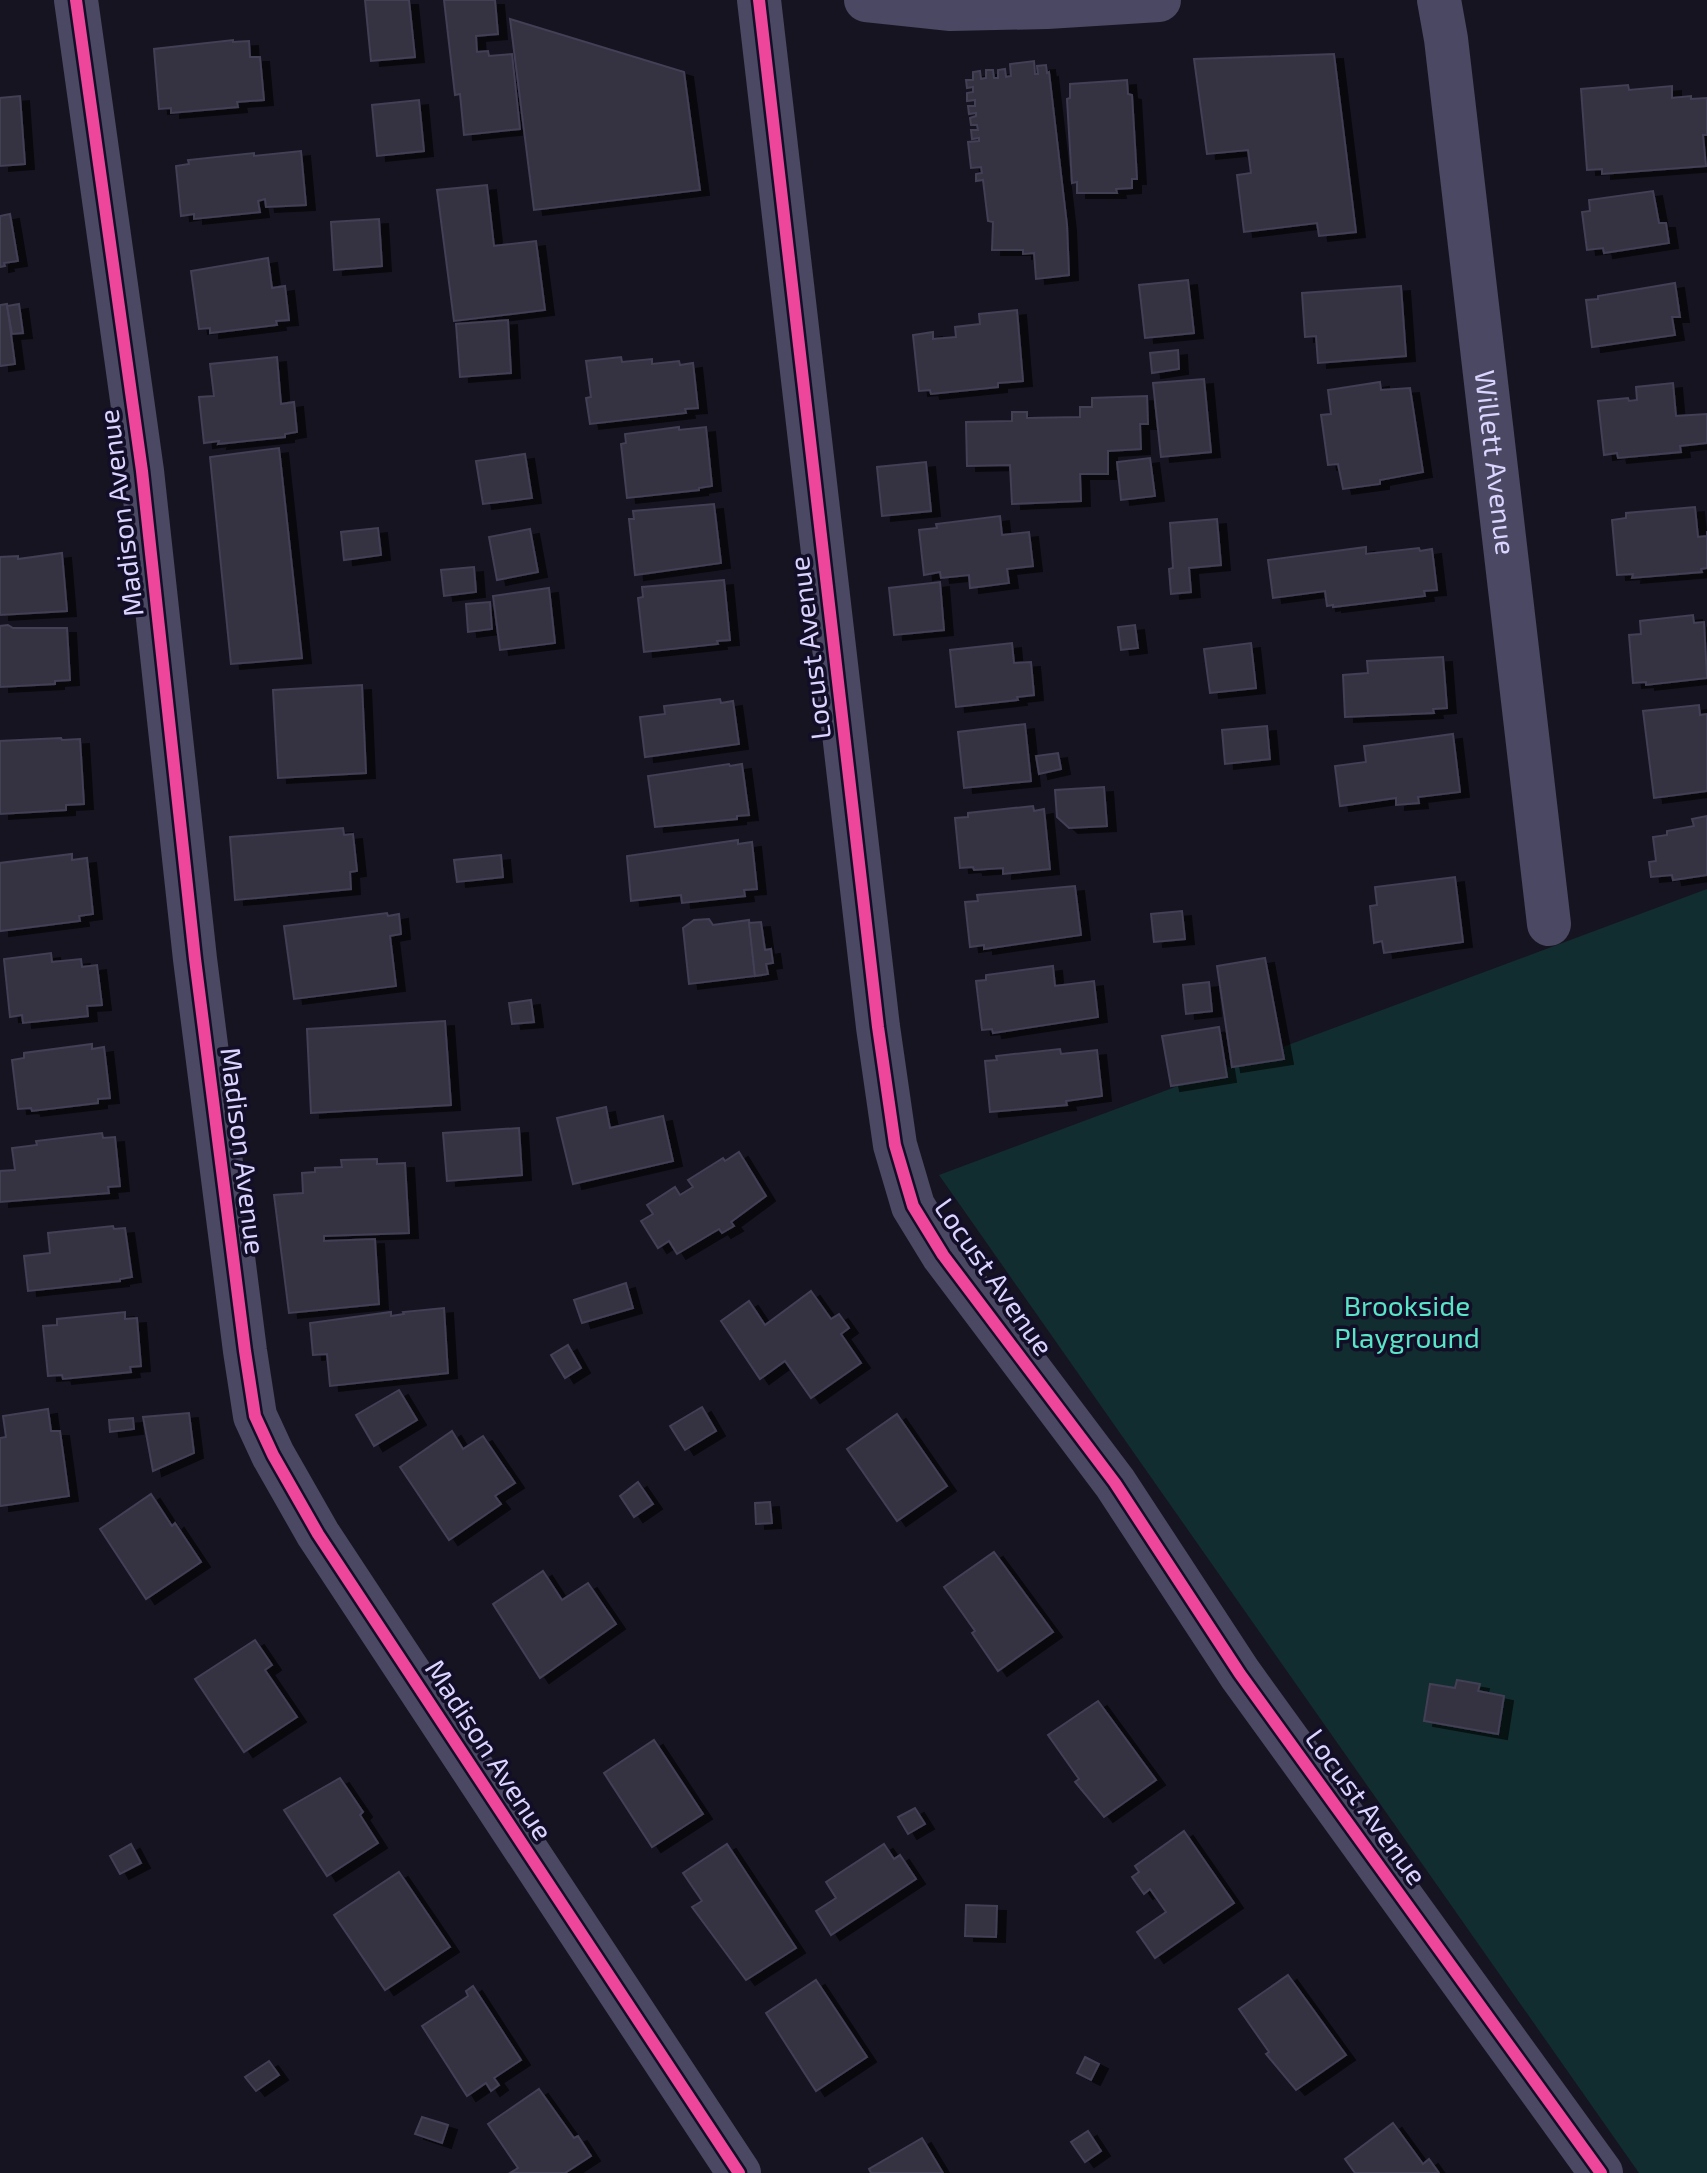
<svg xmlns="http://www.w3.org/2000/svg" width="1707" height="2173" font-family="'Exo 2',sans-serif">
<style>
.green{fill:#122d2f}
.building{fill:#343243;stroke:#433f55;stroke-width:2;filter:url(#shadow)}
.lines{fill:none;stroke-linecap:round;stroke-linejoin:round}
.minor{stroke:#4a4862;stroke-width:44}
.tertiary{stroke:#4a4862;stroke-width:44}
.cycleway-casing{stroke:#130e27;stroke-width:17}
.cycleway{stroke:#ed469a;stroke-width:12}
.labels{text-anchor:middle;stroke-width:7;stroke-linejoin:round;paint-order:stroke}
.street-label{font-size:28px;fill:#dad4ff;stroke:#130e27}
.park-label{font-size:28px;fill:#59e6c8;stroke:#130e27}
</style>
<defs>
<filter id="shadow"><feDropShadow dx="9" dy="5" stdDeviation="0" flood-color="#0009"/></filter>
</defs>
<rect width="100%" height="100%" fill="#161421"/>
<!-- green -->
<polygon class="green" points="1707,889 1707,2173 1639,2173 939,1175"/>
<!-- building -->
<g class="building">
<polygon points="365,0 409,0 415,57 371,61"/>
<polygon points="444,0 495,0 498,34 476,36 477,52 488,51 489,56 512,54 520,129 464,135 460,94 455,95"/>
<polygon points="510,19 684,72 700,190 534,210"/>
<polygon points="233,40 233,42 249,41 250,57 260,57 264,100 237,102 238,107 171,113 171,108 159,109 154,49"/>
<polygon points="1334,54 1356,232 1319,236 1317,223 1244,232 1237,175 1251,173 1248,150 1207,154 1194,59"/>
<polygon points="1034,61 1035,74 1038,74 1037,66 1046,65 1047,73 1049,72 1067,225 1069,275 1036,279 1034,253 1023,254 1023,250 992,250 993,222 988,221 983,180 976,181 976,174 982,173 981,167 971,168 968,142 979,141 979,138 972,139 971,130 978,130 977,125 971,125 970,118 976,116 976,113 969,114 968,106 975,106 975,100 967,101 967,93 973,92 973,87 967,88 966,80 973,80 973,72 980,71 981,79 986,78 986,70 993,70 994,78 998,78 998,70 1005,69 1006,77 1011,76 1010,64"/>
<polygon points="1127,80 1128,94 1132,95 1137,179 1132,179 1132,188 1116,189 1117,193 1077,193 1077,182 1072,183 1067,99 1070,98 1070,84"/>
<polygon points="1628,85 1629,90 1672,86 1672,98 1691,96 1691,99 1707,98 1707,135 1703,135 1706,166 1602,174 1602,169 1587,170 1581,89"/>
<polygon points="20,96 25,164 0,166 0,98"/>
<polygon points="419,100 424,151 377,156 372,105"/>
<polygon points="301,151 306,205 266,207 265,199 258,201 260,212 194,219 194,214 181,216 176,166 189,164 188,160 254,153 254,156"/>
<polygon points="487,185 494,246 536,241 545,310 454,321 437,190"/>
<polygon points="1653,191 1659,223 1666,223 1669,243 1604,253 1603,248 1587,250 1582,212 1590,211 1589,200"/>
<polygon points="10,214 18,261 4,263 5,266 0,267 0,216"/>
<polygon points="379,219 382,266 334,270 331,222"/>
<polygon points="268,258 272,288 285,286 289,320 276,321 277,325 210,333 210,328 199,329 191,271"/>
<polygon points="1188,280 1194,333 1145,338 1139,285"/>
<polygon points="1675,283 1680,317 1672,317 1675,335 1592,347 1586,300 1598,299 1598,296"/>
<polygon points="1401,286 1406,356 1318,363 1316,336 1305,337 1302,293"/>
<polygon points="7,304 15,364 0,366 0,305"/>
<polygon points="19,304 23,333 12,334 7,306"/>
<polygon points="1017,310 1023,381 998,383 998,387 931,394 930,390 919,391 913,335 933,332 933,339 956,337 955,327 980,324 979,314"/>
<polygon points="508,320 511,373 460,377 456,324"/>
<polygon points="1178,350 1179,369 1152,373 1150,353"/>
<polygon points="277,357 281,404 294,402 297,432 285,434 285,437 218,444 219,441 204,443 199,397 214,396 210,364"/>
<polygon points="621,357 622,362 652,359 652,364 679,361 680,365 693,363 698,408 685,409 686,413 590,424 586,398 591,397 586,361"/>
<polygon points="1204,379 1211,452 1161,457 1153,383"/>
<polygon points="1380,382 1381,390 1410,388 1423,472 1380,480 1380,484 1343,489 1338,464 1328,465 1321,415 1331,414 1328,390"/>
<polygon points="1673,383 1676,416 1707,414 1707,443 1680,446 1681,452 1618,458 1617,453 1604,455 1598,401 1628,398 1629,401 1637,400 1636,387"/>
<polygon points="1147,396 1148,424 1140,424 1141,449 1108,451 1108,474 1080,474 1081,501 1012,504 1010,465 967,466 966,422 1012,421 1012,412 1027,412 1027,418 1080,417 1080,407 1092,407 1092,398"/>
<polygon points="679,427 679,430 706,427 712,486 699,488 699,490 627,498 621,444 626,443 625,434"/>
<polygon points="279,448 302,658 231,664 210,457"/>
<polygon points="525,454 532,498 483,504 476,461"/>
<polygon points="1150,458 1155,496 1121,500 1117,462"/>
<polygon points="926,462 931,511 882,516 877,467"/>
<polygon points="714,504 721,563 635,575 629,519 634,519 633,511"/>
<polygon points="1695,507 1698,537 1707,536 1707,531 1707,568 1701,569 1702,572 1632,578 1633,574 1617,575 1612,520 1626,518 1626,513"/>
<polygon points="1000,516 1002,535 1029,532 1033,566 1007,569 1009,583 970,588 969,575 941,578 940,572 924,575 919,530 937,528 936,524"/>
<polygon points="1217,519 1221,565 1189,568 1191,592 1171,594 1169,569 1173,568 1170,523"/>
<polygon points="378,528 381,555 344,560 341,532"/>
<polygon points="530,529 538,572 497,580 489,537"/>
<polygon points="1366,547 1366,554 1419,548 1420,551 1432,549 1437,590 1424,591 1425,596 1333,607 1333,605 1327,606 1325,591 1273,598 1268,560"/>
<polygon points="62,553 67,611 0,615 0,557 18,556 18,559"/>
<polygon points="474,567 476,592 444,596 441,570"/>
<polygon points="724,580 730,640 717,641 718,644 644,652 638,598 643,597 642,587"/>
<polygon points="940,582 944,630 894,635 889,588"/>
<polygon points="549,588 555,643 500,650 493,596"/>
<polygon points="490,602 492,629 468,632 466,604"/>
<polygon points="1693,615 1694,623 1704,622 1707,678 1646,685 1646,682 1633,683 1629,635 1641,634 1640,621"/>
<polygon points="8,625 13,628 67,628 70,680 55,681 55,684 0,687 0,626"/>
<polygon points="1135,625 1138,648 1121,650 1118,627"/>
<polygon points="1012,643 1014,663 1031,662 1034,695 1017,697 1018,700 956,707 950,650"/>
<polygon points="1251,643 1256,688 1210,693 1204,649"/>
<polygon points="1443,657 1447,708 1433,709 1434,713 1345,717 1343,675 1368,673 1367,661"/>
<polygon points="362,685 366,773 278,778 273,690"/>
<polygon points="720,699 721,703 733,701 739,744 645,757 640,717 665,714 664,706"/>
<polygon points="1699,705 1700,715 1707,714 1707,791 1654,798 1643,711"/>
<polygon points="1025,724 1031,781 964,788 958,732"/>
<polygon points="1267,726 1270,759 1225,764 1222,730"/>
<polygon points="1453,734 1460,792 1418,797 1419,803 1396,805 1396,798 1340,806 1335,766 1366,762 1364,746"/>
<polygon points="61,738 62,740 80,739 84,804 66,805 66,810 0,814 0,741"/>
<polygon points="1058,753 1061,769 1039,774 1036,756"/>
<polygon points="729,764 730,766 742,764 749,815 737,816 737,819 655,827 648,776"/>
<polygon points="1104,787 1107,826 1069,828 1057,817 1055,790"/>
<polygon points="1033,806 1034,811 1044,809 1050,869 1003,874 1003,868 974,870 973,867 960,868 955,818 968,817 968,813"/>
<polygon points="1707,816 1707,875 1673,880 1672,875 1651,877 1649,862 1656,861 1653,837 1667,835 1667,831 1694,826 1692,819"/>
<polygon points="343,828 344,835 353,834 357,871 350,872 351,889 235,900 230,837"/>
<polygon points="738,840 738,844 752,842 757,889 744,890 745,896 682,903 681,895 631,901 627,856"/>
<polygon points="72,854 72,860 87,858 93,914 79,916 80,921 0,931 0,863"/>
<polygon points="501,855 503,877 457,882 454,860"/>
<polygon points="1455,877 1463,942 1384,953 1382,941 1374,943 1370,906 1377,905 1375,887"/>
<polygon points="1075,886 1081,935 984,949 984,945 970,947 965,902 978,901 977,895"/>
<polygon points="1182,911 1185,939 1154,942 1151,914"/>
<polygon points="387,913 388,916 399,914 401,934 390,936 396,986 294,999 284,926"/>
<polygon points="709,919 713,925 749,920 755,976 689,984 683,928 694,920"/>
<polygon points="761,922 765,950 771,949 773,963 766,964 768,974 755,976 749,923"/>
<polygon points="51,953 52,962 81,959 82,967 97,965 102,1005 87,1006 88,1016 23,1023 22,1015 10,1017 4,959"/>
<polygon points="1265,958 1284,1059 1232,1067 1217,966"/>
<polygon points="1053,966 1055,986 1094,981 1098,1017 993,1033 992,1029 982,1030 976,981 986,980 986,975"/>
<polygon points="1209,982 1212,1011 1186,1014 1183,985"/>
<polygon points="531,1000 534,1022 512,1024 509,1003"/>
<polygon points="445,1021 451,1105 311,1113 307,1029"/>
<polygon points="1219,1027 1227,1077 1171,1086 1162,1036"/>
<polygon points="92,1044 92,1049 104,1047 110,1098 98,1099 98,1103 32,1111 31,1108 18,1109 12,1060 24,1058 24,1053"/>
<polygon points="1060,1049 1061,1054 1097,1050 1102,1096 1066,1101 1067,1105 990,1112 985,1061 997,1060 996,1056"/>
<polygon points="606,1107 610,1128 663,1116 673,1161 573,1184 557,1118"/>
<polygon points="519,1128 522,1175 447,1181 443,1133"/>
<polygon points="102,1133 103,1138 115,1137 120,1186 108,1187 109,1193 0,1202 0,1171 15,1170 12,1148 37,1145 36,1141"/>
<polygon points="739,1152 766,1196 731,1222 734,1226 722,1233 719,1229 677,1254 669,1241 658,1248 641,1221 653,1214 647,1205 675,1187 680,1195 693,1187 688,1180 723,1158 725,1161"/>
<polygon points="377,1159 377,1164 405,1163 409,1233 324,1236 324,1241 375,1239 379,1304 289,1313 274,1195 303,1193 302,1173 315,1172 315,1168 342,1167 341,1160"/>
<polygon points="113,1226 114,1229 125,1228 132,1277 120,1279 120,1281 28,1291 24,1256 50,1253 48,1233"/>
<polygon points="626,1283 633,1308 582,1323 574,1300"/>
<polygon points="811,1291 831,1319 839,1314 849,1328 841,1334 861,1363 811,1398 785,1361 760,1379 721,1321 749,1301 765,1325"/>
<polygon points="444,1308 448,1373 330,1386 327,1354 313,1355 310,1323 391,1312 391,1316 404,1314 403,1312"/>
<polygon points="125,1312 125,1319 137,1318 141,1366 130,1367 131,1372 63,1379 62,1375 48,1376 43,1326 57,1325 57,1319"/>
<polygon points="568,1345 581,1368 565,1378 551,1355"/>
<polygon points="399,1390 417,1420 374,1446 356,1415"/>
<polygon points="702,1407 716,1431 685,1450 670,1426"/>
<polygon points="48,1409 51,1431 60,1431 69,1496 0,1506 0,1438 6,1437 3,1416"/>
<polygon points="189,1413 194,1453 153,1471 143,1417"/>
<polygon points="897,1414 947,1486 897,1521 847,1449"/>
<polygon points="133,1418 134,1429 110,1432 109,1420"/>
<polygon points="452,1431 463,1449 483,1436 515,1483 495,1496 501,1504 449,1540 400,1467"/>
<polygon points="638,1482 653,1504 634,1517 620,1496"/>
<polygon points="151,1494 172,1526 175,1523 201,1562 146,1599 100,1529"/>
<polygon points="770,1502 772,1523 756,1524 755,1503"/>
<polygon points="994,1552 1053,1632 998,1671 972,1633 975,1631 944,1587"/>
<polygon points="543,1571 562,1600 588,1583 616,1624 540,1678 493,1604"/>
<polygon points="255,1640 272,1665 265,1670 297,1717 244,1752 195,1679"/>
<polygon points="1457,1680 1480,1684 1478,1691 1504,1696 1498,1734 1424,1721 1430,1684 1455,1688"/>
<polygon points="1098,1701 1156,1780 1104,1817 1075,1782 1079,1779 1048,1735"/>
<polygon points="654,1740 703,1814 652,1847 604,1773"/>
<polygon points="340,1778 363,1812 360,1815 378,1843 327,1876 284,1810"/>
<polygon points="915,1808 925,1824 908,1834 898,1817"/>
<polygon points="1184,1831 1234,1903 1155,1958 1137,1932 1166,1912 1150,1889 1144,1894 1132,1877 1139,1872 1135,1866"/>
<polygon points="131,1844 141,1863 120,1874 110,1856"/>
<polygon points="727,1844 796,1948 746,1980 692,1907 702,1901 683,1873"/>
<polygon points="884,1844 894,1859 900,1855 916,1879 831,1935 816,1911 836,1898 826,1882"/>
<polygon points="399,1872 450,1947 385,1990 334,1915"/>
<polygon points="966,1905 997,1906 996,1937 965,1936"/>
<polygon points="1288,1975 1346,2055 1296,2090 1266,2054 1269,2052 1239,2009"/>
<polygon points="816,1980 867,2057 816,2091 766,2013"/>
<polygon points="473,1986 521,2060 494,2078 499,2085 491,2091 486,2083 467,2096 422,2026 468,1996 466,1991"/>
<polygon points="1085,2057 1099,2064 1091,2080 1077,2073"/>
<polygon points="269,2061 279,2075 256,2091 245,2077"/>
<polygon points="539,2089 574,2138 578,2136 591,2156 565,2173 510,2173 518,2168 488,2124"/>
<polygon points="422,2117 448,2125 442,2143 415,2134"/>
<polygon points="1393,2123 1423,2164 1429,2159 1439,2173 1355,2173 1345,2159"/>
<polygon points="1088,2131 1101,2151 1085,2162 1071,2142"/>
<polygon points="922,2138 943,2173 871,2173 869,2169"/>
</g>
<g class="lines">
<!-- minor -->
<g class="minor">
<polyline points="76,0 142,471 195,959 245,1351 255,1416 273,1455 318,1534 739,2173"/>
<polyline points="759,0 878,1027 895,1145 913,1206 943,1255 1115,1483 1240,1674 1601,2173"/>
<path id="s1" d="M1439,0L1446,39L1549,924"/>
</g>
<!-- tertiary -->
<polyline class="tertiary" points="866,0 951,9 1047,7 1159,0"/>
<defs>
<g id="cycleway">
<polyline points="76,0 142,471 195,959 245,1351 255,1416 273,1455 318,1534 739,2173"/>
<polyline points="759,0 878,1027 895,1145 913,1206 943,1255 1115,1483 1240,1674 1601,2173"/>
</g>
</defs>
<!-- cycleway casing -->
<use href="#cycleway" class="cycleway-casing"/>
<!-- cycleway -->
<use href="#cycleway" class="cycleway"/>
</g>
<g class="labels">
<!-- street labels -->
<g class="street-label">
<text dy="10" stroke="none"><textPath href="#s1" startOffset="466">Willett Avenue</textPath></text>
<text transform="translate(121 513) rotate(-97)" y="10">Madison Avenue</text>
<text transform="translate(810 648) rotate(-97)" y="10">Locust Avenue</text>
<text transform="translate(243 1151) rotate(83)" y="10">Madison Avenue</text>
<text transform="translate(994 1277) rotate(55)" y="10">Locust Avenue</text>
<text transform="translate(489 1750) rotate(57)" y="10">Madison Avenue</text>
<text transform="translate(1366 1807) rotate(54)" y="10">Locust Avenue</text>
</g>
<!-- park labels -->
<g class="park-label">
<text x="1407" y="1316">Brookside<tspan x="1407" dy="32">Playground</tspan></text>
</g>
</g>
</svg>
